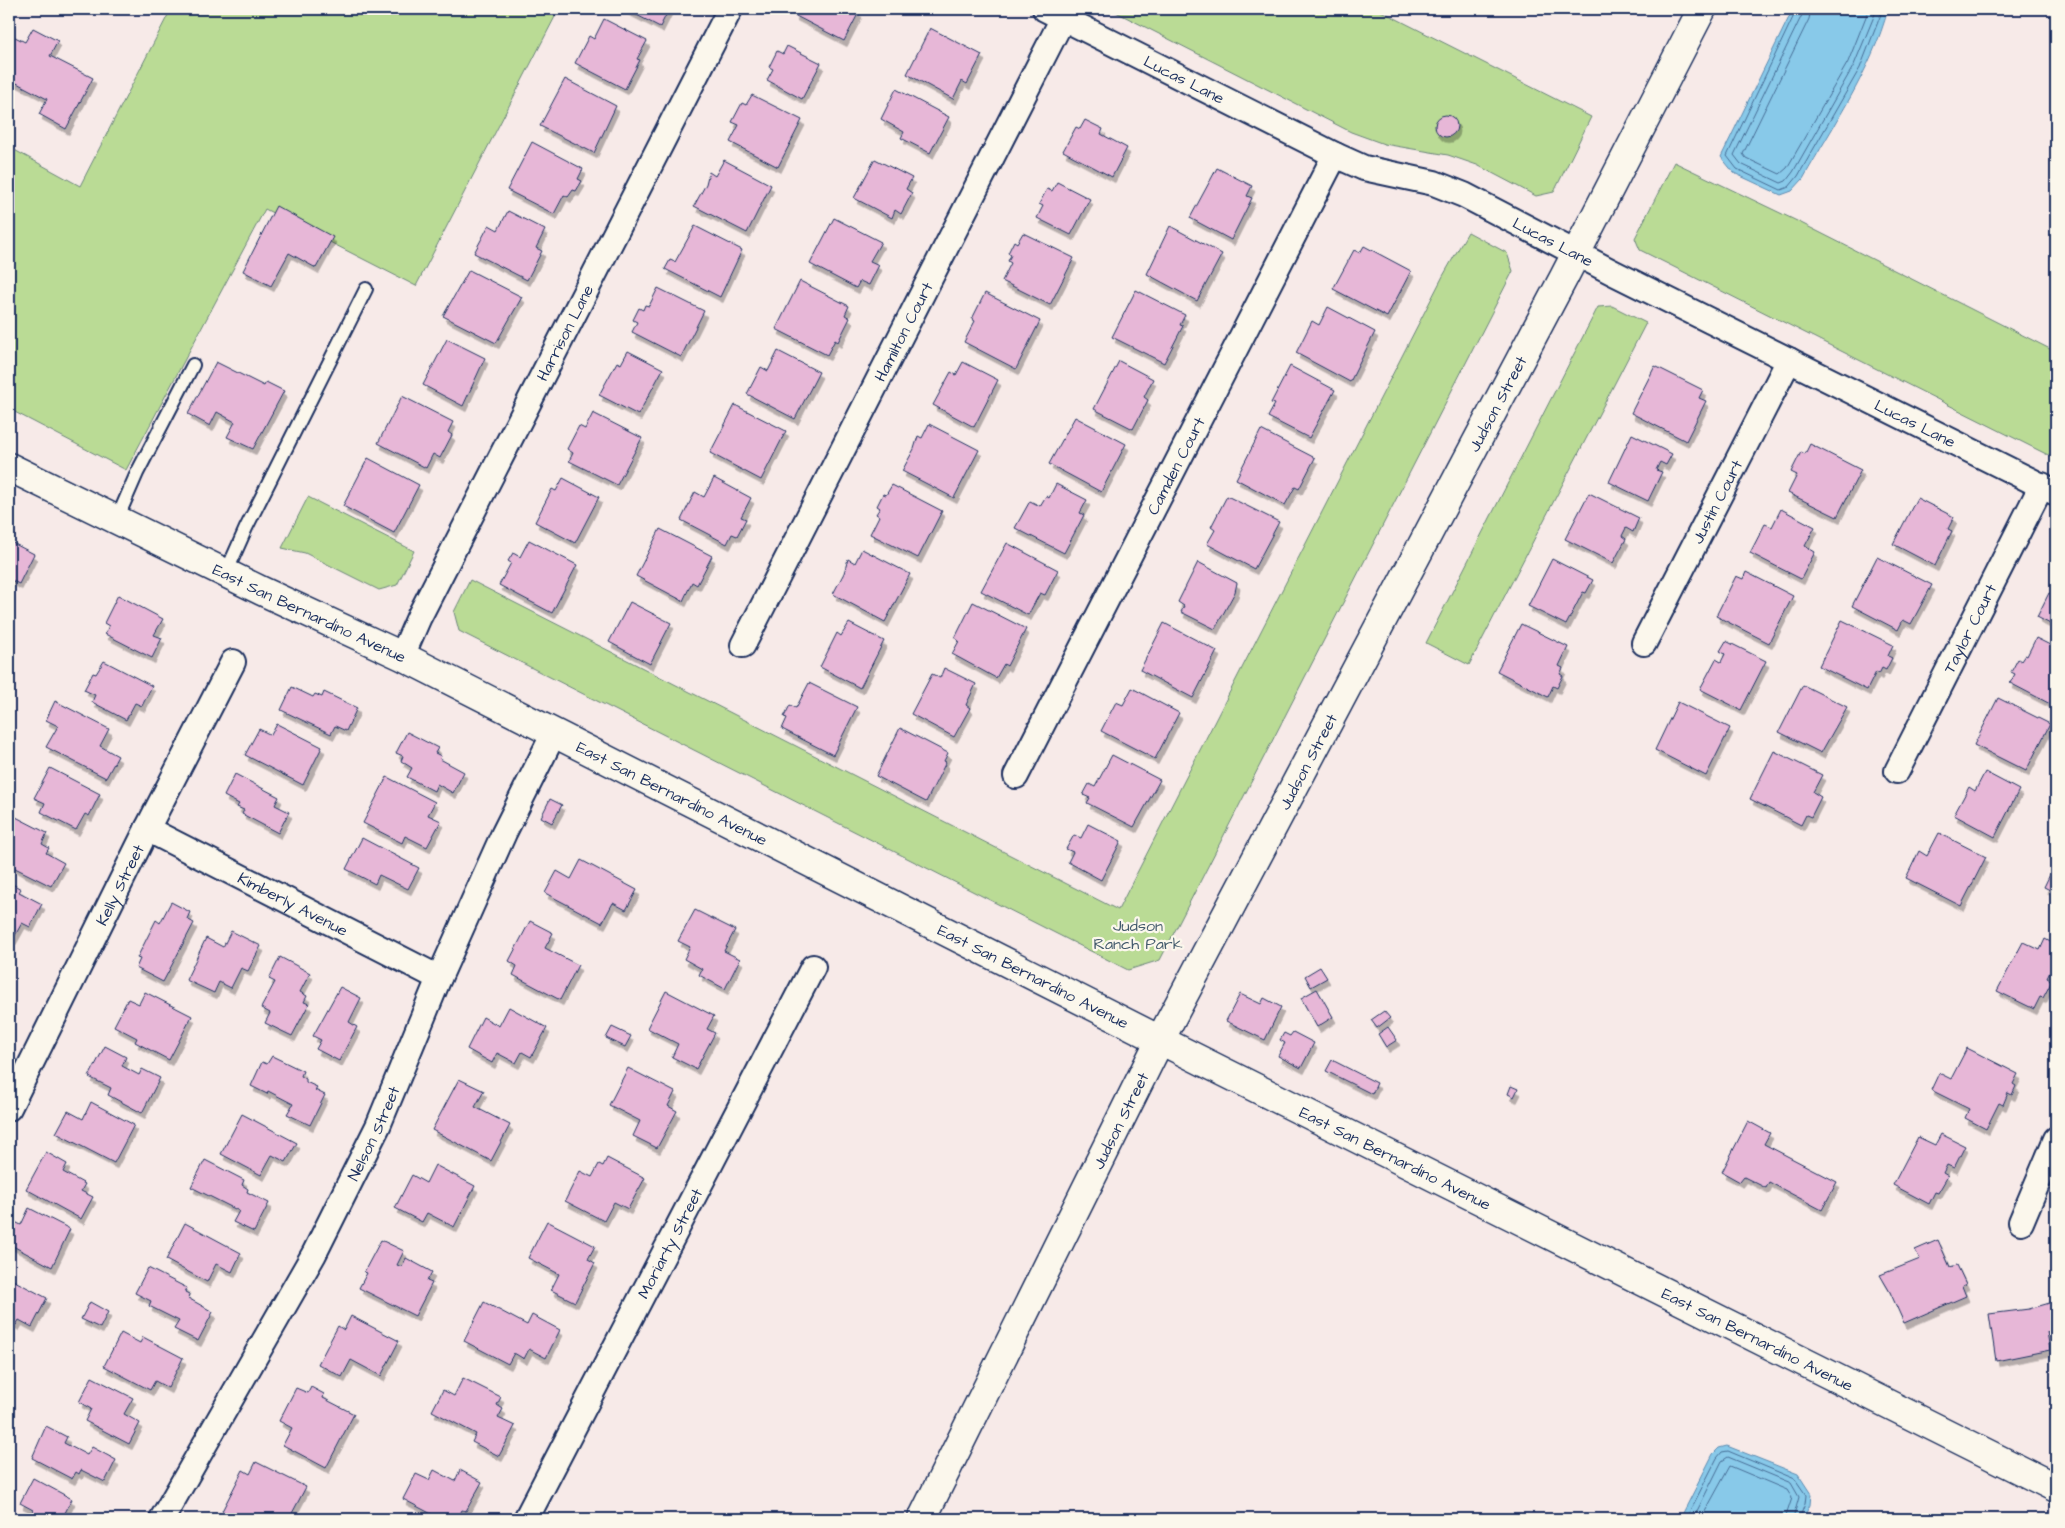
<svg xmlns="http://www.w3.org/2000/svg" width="2065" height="1528" font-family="'Architects Daughter',sans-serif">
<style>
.green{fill:#badb95;stroke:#6a857a}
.water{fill:#88c9e9;stroke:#5c8bb1}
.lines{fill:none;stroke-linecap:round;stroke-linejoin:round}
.shore{stroke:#476d96;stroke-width:1}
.building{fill:#e7b7d7;stroke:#1b2f5e;filter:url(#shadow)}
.lane-casing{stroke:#1b2f5e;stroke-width:16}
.street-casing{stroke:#1b2f5e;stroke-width:28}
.secondary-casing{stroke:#1b2f5e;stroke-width:31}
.lane{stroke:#fbf7ec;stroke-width:12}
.street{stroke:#fbf7ec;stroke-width:24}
.secondary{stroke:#fbf7ec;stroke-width:28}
.labels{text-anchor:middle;stroke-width:4.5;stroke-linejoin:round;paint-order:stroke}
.street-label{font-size:16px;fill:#1b2f5e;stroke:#fbf7ec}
.park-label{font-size:16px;fill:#435a6c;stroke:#fbf7ec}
</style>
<defs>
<filter id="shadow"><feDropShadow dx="3" dy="5.5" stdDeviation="0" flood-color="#0004"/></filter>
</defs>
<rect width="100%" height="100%" fill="#f7eae8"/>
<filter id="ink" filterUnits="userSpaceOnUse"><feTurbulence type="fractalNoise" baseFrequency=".02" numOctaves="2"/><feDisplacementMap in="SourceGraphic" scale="10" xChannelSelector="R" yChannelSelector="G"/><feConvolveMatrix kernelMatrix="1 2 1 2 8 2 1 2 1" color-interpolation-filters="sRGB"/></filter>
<g filter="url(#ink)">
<!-- green -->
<g class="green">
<polygon points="171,9 559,9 416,286 265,209 126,470 9,409 9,147 80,186"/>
<polygon points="1110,9 1377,9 1591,117 1554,192 1536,196 1477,165 1448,155 1384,144 1351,132"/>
<polygon points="1674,162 1799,222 2056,352 2056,459 1640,250 1635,238"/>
<polygon points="1468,232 1507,253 1513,271 1160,960 1128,970 459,631 454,612 470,580 1118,910 1443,276"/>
<polygon points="1612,306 1646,323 1469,665 1426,643 1598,307"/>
<polygon points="308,497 414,551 397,585 379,590 305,553 282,548"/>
</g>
<!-- water -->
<g class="water">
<path d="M1793,9H1888C1872,70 1833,125 1803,179L1792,191L1781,195L1734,173L1721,157Z"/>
<polygon points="1727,1446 1798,1474 1811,1494 1810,1505 1803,1519 1680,1519 1713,1454 1719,1448"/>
</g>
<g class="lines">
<!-- shore -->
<g class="shore">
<polyline points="1797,9 1727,156 1737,169 1781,190 1789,187 1798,176 1860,68 1883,9"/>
<polyline points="1803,9 1802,15 1734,155 1741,164 1781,183 1786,181 1793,172 1854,65 1877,9"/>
<polyline points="1811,9 1809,19 1743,154 1746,158 1780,174 1787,168 1848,62 1869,9"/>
<polyline points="1686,1519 1717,1458 1722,1452 1728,1451 1795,1479 1806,1495 1805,1504 1799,1519"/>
<polyline points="1693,1519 1722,1461 1728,1457 1791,1483 1799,1497 1793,1519"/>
<polyline points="1701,1519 1730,1466 1787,1490 1792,1498 1785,1519"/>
</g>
</g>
<!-- building -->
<g class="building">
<polygon points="625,9 669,9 660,27"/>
<polygon points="797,9 853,9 859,12 844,41 794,15"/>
<polygon points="604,19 647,41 637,59 640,60 625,89 575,63 589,36 594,39"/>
<polygon points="33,28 58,41 50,56 93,78 66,129 39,114 47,99 9,79 9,34 25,42"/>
<polygon points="930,28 982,55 967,84 962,81 953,99 907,74"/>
<polygon points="787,46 821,63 802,99 767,80 773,69 769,67 777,51 783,54"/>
<polygon points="565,79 616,106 594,153 540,126"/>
<polygon points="896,89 949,117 930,153 901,138 904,132 881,119"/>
<polygon points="752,95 802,120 778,167 730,142 739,125 732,122 742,103 746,105"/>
<circle cx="1446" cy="126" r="11"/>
<polygon points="1085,120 1103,129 1101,134 1127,148 1112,177 1063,151 1076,127 1080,129"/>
<polygon points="532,142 583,169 578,179 582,181 576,191 573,190 568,197 564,195 554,214 507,190"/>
<polygon points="875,159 912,178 906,189 912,193 901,214 895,210 892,218 854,198"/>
<polygon points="724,160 771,185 747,233 694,206 706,184 709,172 715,176"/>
<polygon points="1217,168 1252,186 1247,196 1252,198 1231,240 1190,218"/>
<polygon points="1057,182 1090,199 1071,235 1037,218 1043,206 1039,204 1047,189 1052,191"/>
<polygon points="276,206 333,237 316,268 289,253 271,286 243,271"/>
<polygon points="508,211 545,230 536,248 542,251 527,280 474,253 489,225 498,230"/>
<polygon points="834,218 881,242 870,261 879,265 869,285 860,281 856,288 810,264"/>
<polygon points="695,226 742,250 720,297 665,269 670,260 675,262"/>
<polygon points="1170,226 1222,254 1197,301 1147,274"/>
<polygon points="1023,233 1074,258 1050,305 1002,281 1011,263 1008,261 1011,255 1008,253 1014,241 1017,243"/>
<polygon points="1364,246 1411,271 1387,317 1333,289 1354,250 1360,253"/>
<polygon points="469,270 522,297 496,343 443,316"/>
<polygon points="800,281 849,306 845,315 850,318 838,342 835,340 827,355 776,329"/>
<polygon points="658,288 704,311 681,357 632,332 637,322 633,320 639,308 643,310 645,305 649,306"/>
<polygon points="1136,290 1185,315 1180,325 1183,326 1164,363 1112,337"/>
<polygon points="985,293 1040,321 1016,369 964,342 975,321 972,319"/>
<polygon points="1328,307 1375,332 1350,382 1296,353 1312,321 1319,325"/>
<polygon points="447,339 485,358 463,406 423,385"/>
<polygon points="628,351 663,369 638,415 599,395 617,362 621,364"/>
<polygon points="778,351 819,372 795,419 747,394 761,367 768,371"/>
<polygon points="1119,361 1153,379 1144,397 1148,400 1133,429 1094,409"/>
<polygon points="216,362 264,386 266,382 284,391 253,449 227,437 235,422 217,412 210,426 188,414"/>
<polygon points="963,362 998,380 974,427 933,405 951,372 956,375"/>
<polygon points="1290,366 1335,390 1309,438 1268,417 1275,404 1271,403"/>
<polygon points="1655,366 1703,390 1699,398 1706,401 1686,441 1631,413"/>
<polygon points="402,396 453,422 448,432 452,435 440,458 433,454 426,468 378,443"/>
<polygon points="735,405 786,431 761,480 710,453"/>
<polygon points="593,413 642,438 617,485 569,461 573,453 567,449 579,426 585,429"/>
<polygon points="1075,417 1126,444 1101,492 1049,464"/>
<polygon points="929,424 979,450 954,498 902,471 914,449 918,436 922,438"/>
<polygon points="1261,430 1315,458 1299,489 1295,487 1285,505 1236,479"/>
<polygon points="1632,434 1672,454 1666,465 1660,462 1656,470 1662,472 1648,501 1609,482"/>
<polygon points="1810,444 1861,470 1837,517 1788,493 1797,475 1791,472 1801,452 1805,454"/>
<polygon points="368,458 419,485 394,533 343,506"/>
<polygon points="563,478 599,497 575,543 535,522 552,489 556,491"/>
<polygon points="714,478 751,498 741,517 746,519 737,536 732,534 727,544 681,520 695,492 704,497"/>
<polygon points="1056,484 1087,500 1080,513 1084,515 1064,553 1015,528 1030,501 1040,506 1046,496 1049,498"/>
<polygon points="892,485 942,511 918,558 870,534 879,516 876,514 880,508 877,506 883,494 886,495"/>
<polygon points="1589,493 1639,518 1633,532 1626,528 1622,536 1626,539 1613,563 1565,539"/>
<polygon points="1227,496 1279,522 1254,569 1207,544 1215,530 1211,527"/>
<polygon points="1917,498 1954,517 1948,529 1952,531 1935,566 1893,544"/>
<polygon points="1781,509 1815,527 1805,546 1815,552 1801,579 1750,553 1765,524 1772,527"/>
<polygon points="660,529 712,556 697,585 692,582 683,601 636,576"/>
<polygon points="529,540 577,565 552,613 499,585 511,563 508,561 513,553 520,557"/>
<polygon points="9,541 34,554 19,584 9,579"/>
<polygon points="1007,543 1058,570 1045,595 1040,593 1028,615 981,591"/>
<polygon points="862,549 910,574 885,622 833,594 844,573 848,559 855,563"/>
<polygon points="1877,557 1932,585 1911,624 1903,620 1898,630 1852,606"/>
<polygon points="1552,559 1593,580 1586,593 1583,592 1566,625 1528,606"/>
<polygon points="1198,562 1237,583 1235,592 1215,629 1181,612 1184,606 1178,602"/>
<polygon points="1746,572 1793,596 1769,643 1716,616 1736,576 1743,579"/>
<polygon points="2056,585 2056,627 2037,617 2049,593 2052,594"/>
<polygon points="118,595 163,619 154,635 162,638 152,658 105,634 109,626 104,623"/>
<polygon points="630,602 671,623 650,664 609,642"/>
<polygon points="973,602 1026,629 1007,666 1004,664 996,678 952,654 959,641 955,638"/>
<polygon points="1842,620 1893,645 1888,656 1892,658 1886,670 1882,668 1879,674 1876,672 1867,690 1819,666"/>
<polygon points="849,623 884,641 860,688 820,667 837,633 841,636"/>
<polygon points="1164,623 1217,651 1193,698 1140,670"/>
<polygon points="1521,624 1568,647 1559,666 1563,668 1560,674 1563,676 1557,688 1553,686 1548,697 1497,671"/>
<polygon points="2036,638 2056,648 2056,707 2010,683 2015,674 2011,672 2018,659 2021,661 2025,655 2027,656"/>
<polygon points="1726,641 1766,661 1741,710 1700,689 1716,659 1721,662 1725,654 1720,651"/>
<polygon points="104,661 152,686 142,706 135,703 126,720 92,702 95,695 84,690 93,673 96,674"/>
<polygon points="944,668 976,684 966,705 970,708 954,737 911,714 932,674 940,678"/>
<polygon points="809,683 857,707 833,755 782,729 787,718 784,717 790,705 796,708"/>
<polygon points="1803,685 1847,707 1821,753 1779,732"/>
<polygon points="292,687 313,697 315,694 322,697 324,692 357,708 346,731 335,726 331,734 281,710"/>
<polygon points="1132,688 1179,713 1155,759 1101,731 1116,702 1123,705"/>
<polygon points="1998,698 2050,724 2026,771 1974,745"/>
<polygon points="55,701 109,729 100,746 118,756 106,778 46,747 58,726 46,720"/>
<polygon points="1678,702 1730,728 1706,776 1655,750"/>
<polygon points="277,724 322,747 303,785 245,755 259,729 271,735"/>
<polygon points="900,728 948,753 944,761 946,762 926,802 876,776"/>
<polygon points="407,732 438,748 435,753 441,756 440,759 464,772 453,793 437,784 434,791 407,777 412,768 401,761 403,756 396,753"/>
<polygon points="1774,751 1822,775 1813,792 1821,797 1811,817 1806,815 1801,825 1750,799"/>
<polygon points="1112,755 1160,780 1134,827 1087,803 1090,798 1083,795 1089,784 1095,787"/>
<polygon points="50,768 100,794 89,816 85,814 76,830 41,812 45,803 34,798"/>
<polygon points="1985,772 2019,790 1995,837 1954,815 1969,787 1975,791"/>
<polygon points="235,774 279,797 275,805 289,812 278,833 242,814 244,810 237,807 239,804 224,796"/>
<polygon points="387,777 435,802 428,815 441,821 427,847 405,836 402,843 363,823"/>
<polygon points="550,799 562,805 552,823 541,817"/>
<polygon points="12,815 47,833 42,844 49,848 46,853 64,863 51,886 9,865 9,820"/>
<polygon points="1088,824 1121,841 1101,880 1068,862 1073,852 1066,849 1074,835 1081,838"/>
<polygon points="1939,833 1986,857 1961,906 1906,878 1919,851 1927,856"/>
<polygon points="362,838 419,868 408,889 379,875 375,884 346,869"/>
<polygon points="581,860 637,890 626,910 613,903 602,923 545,893 557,871 571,879"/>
<polygon points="2056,862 2056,893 2044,887"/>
<polygon points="9,882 21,889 19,892 42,904 30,927 22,923 13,939 9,936"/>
<polygon points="171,902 190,912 187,919 194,923 163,982 136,968 140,959 137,958 156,920 160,923"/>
<polygon points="695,910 735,930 724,951 740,959 725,989 699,975 702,969 684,959 690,947 678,941"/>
<polygon points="530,921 553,933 545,948 578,965 560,1000 513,975 517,966 509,961"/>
<polygon points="231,931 261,946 248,971 241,968 231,988 219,982 214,993 186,980 206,938 223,947"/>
<polygon points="2045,939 2056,945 2056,972 2051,970 2047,978 2052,981 2043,998 2040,997 2034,1009 1997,991 2023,942 2040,950"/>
<polygon points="280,957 310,973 300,992 307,996 304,1002 309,1004 292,1036 265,1023 270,1013 261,1008 275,982 269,979"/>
<polygon points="1320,967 1327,978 1311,987 1305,976"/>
<polygon points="340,987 361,998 349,1022 357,1027 339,1061 316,1049 321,1040 313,1036"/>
<polygon points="1317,989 1333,1017 1317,1027 1301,998"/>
<polygon points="666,991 714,1016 707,1029 715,1033 696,1069 672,1057 678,1044 647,1028"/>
<polygon points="145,992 192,1016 169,1060 135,1042 137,1038 114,1026 128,999 139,1004"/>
<polygon points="1240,994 1261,1004 1264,998 1281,1007 1265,1040 1226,1021"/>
<polygon points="509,1007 547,1028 531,1057 522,1052 516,1063 497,1053 492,1063 467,1049 483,1017 499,1026"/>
<polygon points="1384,1011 1390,1018 1377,1028 1371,1020"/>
<polygon points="612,1027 631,1036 625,1047 606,1038"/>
<polygon points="1388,1027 1397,1040 1386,1047 1378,1034"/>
<polygon points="1293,1032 1314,1043 1301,1068 1278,1056 1285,1043 1280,1040 1284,1033 1290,1036"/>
<polygon points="105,1046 126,1057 122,1066 139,1075 142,1069 160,1078 142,1113 108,1095 111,1088 89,1077"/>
<polygon points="1967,1048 2018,1074 2013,1084 2016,1086 2012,1095 2008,1093 2003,1105 1999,1103 1986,1129 1965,1118 1969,1109 1931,1090 1939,1073 1951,1079"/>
<polygon points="272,1056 303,1071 301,1076 306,1079 306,1082 317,1087 315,1090 325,1095 310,1125 287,1114 293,1104 268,1091 267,1094 251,1086 262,1062 267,1064"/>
<polygon points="1332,1060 1377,1083 1372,1094 1326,1071"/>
<polygon points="628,1068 675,1092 668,1106 677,1111 657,1148 633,1136 640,1121 609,1105"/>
<polygon points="459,1079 484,1091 475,1107 510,1125 491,1161 432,1130"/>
<polygon points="1511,1086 1518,1089 1514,1097 1508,1094"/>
<polygon points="91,1102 134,1125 114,1163 56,1133 68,1111 83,1119"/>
<polygon points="242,1114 297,1143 286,1162 272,1155 261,1175 221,1154"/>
<polygon points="1748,1121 1770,1133 1764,1144 1837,1182 1822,1210 1769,1182 1766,1188 1744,1177 1740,1182 1722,1172"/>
<polygon points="1941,1134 1965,1146 1954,1168 1947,1165 1943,1173 1948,1176 1938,1193 1935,1192 1929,1204 1893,1185 1918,1137 1935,1145"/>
<polygon points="46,1152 67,1164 63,1172 85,1184 81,1191 93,1197 81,1219 26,1189"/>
<polygon points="607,1158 645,1178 628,1209 614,1202 604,1221 565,1201 580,1171 592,1177 599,1164 603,1166"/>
<polygon points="205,1160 244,1180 242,1185 248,1189 247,1192 269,1203 254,1232 233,1222 239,1211 191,1187"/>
<polygon points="435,1165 475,1186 454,1227 427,1213 422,1222 395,1208 412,1175 426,1183"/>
<polygon points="29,1208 70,1229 52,1267 9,1244 9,1219 21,1225"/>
<polygon points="547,1221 595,1246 588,1259 595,1263 575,1302 551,1290 559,1274 528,1258"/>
<polygon points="185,1223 241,1253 232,1272 216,1264 207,1282 166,1260"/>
<polygon points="381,1240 404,1251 397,1265 402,1267 406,1258 432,1272 427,1281 432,1283 415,1316 359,1288 367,1273 364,1272"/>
<polygon points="1938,1240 1950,1267 1957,1265 1966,1284 1962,1286 1966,1296 1904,1323 1890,1292 1880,1275 1920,1259 1915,1250"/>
<polygon points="148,1268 187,1288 185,1292 189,1294 188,1298 213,1312 198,1341 174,1329 179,1321 149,1306 151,1301 135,1293"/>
<polygon points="9,1278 47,1298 32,1327 19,1320 16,1325 9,1321"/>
<polygon points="90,1302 108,1312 100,1328 81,1319"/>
<polygon points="484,1302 527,1325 532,1315 560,1330 546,1358 529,1349 524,1359 514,1353 508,1364 464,1341"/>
<polygon points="2053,1302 2056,1330 2047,1332 2050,1350 1996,1361 1989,1314 2029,1309"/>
<polygon points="351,1316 399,1341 381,1376 351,1360 342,1377 318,1364 338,1326 344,1330"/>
<polygon points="121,1333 140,1343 143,1337 183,1358 168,1388 155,1381 150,1390 104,1366"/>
<polygon points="92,1377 133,1398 124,1414 140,1423 129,1444 85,1421 91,1409 79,1402"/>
<polygon points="463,1378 501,1397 497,1405 503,1409 498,1418 515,1426 499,1456 472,1442 476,1434 432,1411 443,1390 454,1396"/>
<polygon points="311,1387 324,1394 323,1398 354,1414 326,1468 283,1445 292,1428 279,1421 296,1388 308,1393"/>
<polygon points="46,1426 67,1437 64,1443 87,1455 92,1447 116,1460 105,1482 81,1470 79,1474 76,1472 72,1479 32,1458"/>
<polygon points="256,1462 306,1487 289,1519 237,1519 222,1511 243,1470 250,1474"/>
<polygon points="434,1470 455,1481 460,1470 482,1482 466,1511 462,1510 457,1519 441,1519 403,1499 416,1474 429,1480"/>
<polygon points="33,1478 72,1499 65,1513 76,1519 29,1519 33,1510 20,1503"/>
</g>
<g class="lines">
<defs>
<g id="lane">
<polyline points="117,519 137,473 193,365"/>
<polyline points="226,573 246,528 366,289"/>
</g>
<g id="street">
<path id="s1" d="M1045,9L1335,155L1364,168L1434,183L1464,195L1612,272L2056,493"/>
<path id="s2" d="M1644,643L1789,360"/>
<path id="s3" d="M743,645L1063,18"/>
<path id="s4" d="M402,656L419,617L730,9"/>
<path id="s5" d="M1897,771L2042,485"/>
<path id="s6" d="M1016,776L1335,155"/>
<path id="s7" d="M147,829L439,978"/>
<path id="s8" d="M9,1108L147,829L233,662"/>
<polyline points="2021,1222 2056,1139"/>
<path id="s9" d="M162,1519L314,1254L378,1126L439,978L504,833L554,733"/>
<path id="s10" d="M526,1519L813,967"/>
</g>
<g id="secondary">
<path id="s11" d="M9,467L262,591L402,656L1160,1040L2056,1488"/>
<path id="s12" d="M922,1519L1160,1040L1564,277L1702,9"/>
</g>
</defs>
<!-- lane casing -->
<use href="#lane" class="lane-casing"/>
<!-- street casing -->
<use href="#street" class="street-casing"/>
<!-- secondary casing -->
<use href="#secondary" class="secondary-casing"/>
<!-- lane -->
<use href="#lane" class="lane"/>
<!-- street -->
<use href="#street" class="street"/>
<!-- secondary -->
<use href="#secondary" class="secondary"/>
</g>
</g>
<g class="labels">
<!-- street labels -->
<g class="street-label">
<text dy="6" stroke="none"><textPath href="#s1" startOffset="156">Lucas Lane</textPath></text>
<text dy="6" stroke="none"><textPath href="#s1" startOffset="561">Lucas Lane</textPath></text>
<text dy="6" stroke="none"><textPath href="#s3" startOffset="352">Hamilton Court</textPath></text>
<text dy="6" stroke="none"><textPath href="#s4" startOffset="362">Harrison Lane</textPath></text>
<text dy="6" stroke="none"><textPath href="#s12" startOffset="1255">Judson Street</textPath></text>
<text dy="6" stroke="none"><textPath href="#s1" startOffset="966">Lucas Lane</textPath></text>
<text dy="6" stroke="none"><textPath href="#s6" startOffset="349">Camden Court</textPath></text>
<text dy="6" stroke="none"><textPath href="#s2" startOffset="159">Justin Court</textPath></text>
<text dy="6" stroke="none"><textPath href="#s11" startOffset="334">East San Bernardino Avenue</textPath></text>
<text dy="6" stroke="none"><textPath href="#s5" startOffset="160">Taylor Court</textPath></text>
<text dy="6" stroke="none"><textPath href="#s12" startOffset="850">Judson Street</textPath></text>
<text dy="6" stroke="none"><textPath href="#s11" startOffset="739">East San Bernardino Avenue</textPath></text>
<text dy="6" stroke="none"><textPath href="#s8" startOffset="249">Kelly Street</textPath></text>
<text dy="6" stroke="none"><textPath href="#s7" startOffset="164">Kimberly Avenue</textPath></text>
<text dy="6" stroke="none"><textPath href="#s11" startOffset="1144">East San Bernardino Avenue</textPath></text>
<text dy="6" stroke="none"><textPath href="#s12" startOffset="445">Judson Street</textPath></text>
<text dy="6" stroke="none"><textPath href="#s9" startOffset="440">Nelson Street</textPath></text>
<text dy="6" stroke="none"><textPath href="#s11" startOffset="1549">East San Bernardino Avenue</textPath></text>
<text dy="6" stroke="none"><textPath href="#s10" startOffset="311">Moriarty Street</textPath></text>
<text dy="6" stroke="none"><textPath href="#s11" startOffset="1954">East San Bernardino Avenue</textPath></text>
</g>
<!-- park labels -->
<g class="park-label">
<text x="1138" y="931">Judson<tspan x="1138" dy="18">Ranch Park</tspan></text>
</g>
</g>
<!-- margin -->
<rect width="2065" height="1528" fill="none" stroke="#fbf7ec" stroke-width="30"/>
<rect x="15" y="15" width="2035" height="1498" fill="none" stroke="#1b2f5e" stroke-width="2" filter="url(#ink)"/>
</svg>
